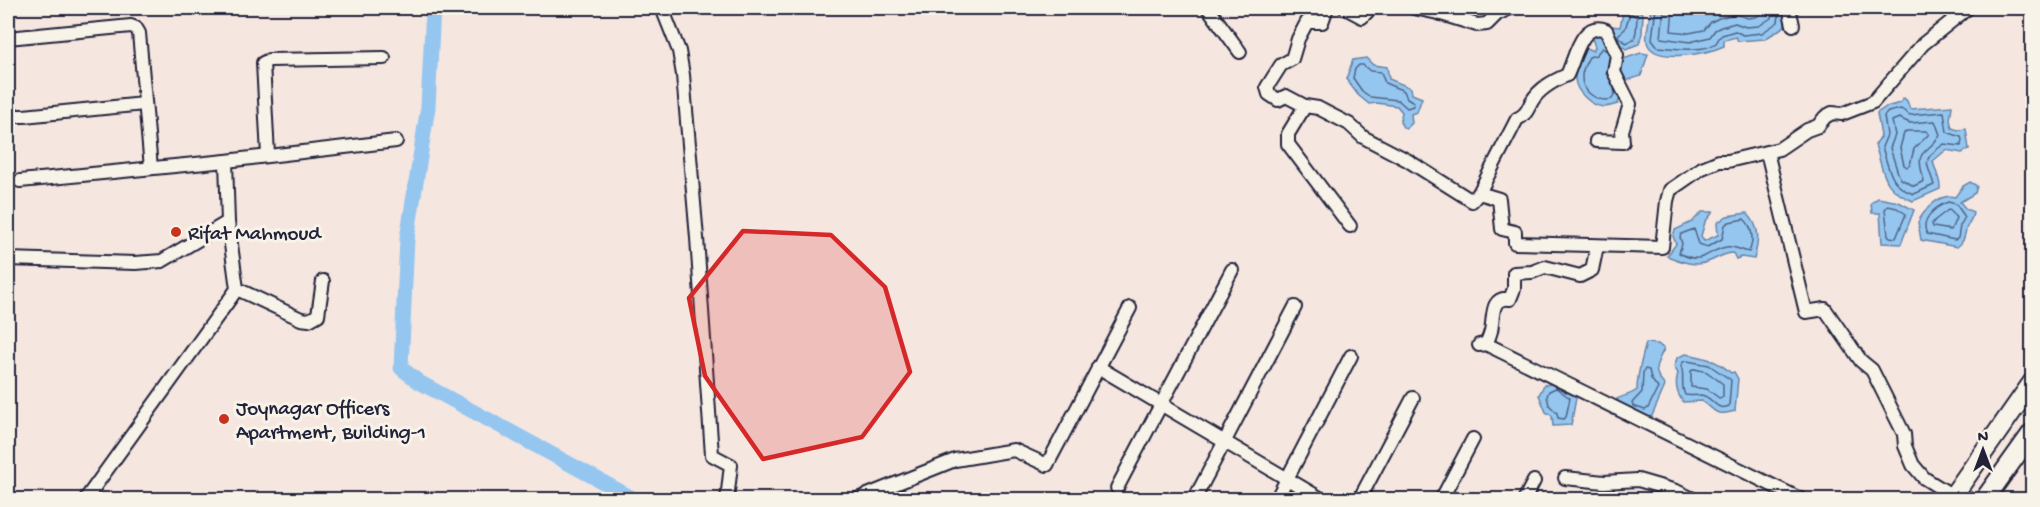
<svg xmlns="http://www.w3.org/2000/svg" width="2040" height="507" font-family="'Gochi Hand',sans-serif">
<style>
.water{fill:#94c6f0;stroke:#6684a8;stroke-width:1.5}
.lines{fill:none;stroke-linecap:round;stroke-linejoin:round}
.shore{stroke:#506483;stroke-width:1.5}
.canal{stroke:#94c6f0;stroke-width:15}
.street-casing{stroke:#22223b;stroke-width:16}
.secondary-casing{stroke:#22223b;stroke-width:22}
.street{stroke:#f7f3e8;stroke-width:12}
.secondary{stroke:#f7f3e8;stroke-width:18}
.marked{fill:#d62828;fill-opacity:0.2;stroke:#d62828;stroke-width:4.5;stroke-linejoin:round}
.poi-dot{fill:#c8321e;stroke:#f7f3e8;stroke-width:2}
.labels{text-anchor:middle;stroke-width:6;stroke-linejoin:round;paint-order:stroke}
.poi-label{font-size:21px;fill:#22223b;stroke:#f7f3e8;text-anchor:start}
</style>
<rect width="100%" height="100%" fill="#f5e6e0"/>
<filter id="ink" filterUnits="userSpaceOnUse"><feTurbulence type="fractalNoise" baseFrequency=".0167" numOctaves="2"/><feDisplacementMap in="SourceGraphic" scale="12" xChannelSelector="R" yChannelSelector="G"/><feConvolveMatrix kernelMatrix="1 2 1 2 8 2 1 2 1" color-interpolation-filters="sRGB"/></filter>
<g filter="url(#ink)">
<!-- water -->
<g class="water">
<polygon points="1624,8 1636,8 1643,14 1642,33 1639,44 1626,49 1612,39 1612,26 1620,27"/>
<path d="M1652,8H1786L1785,26L1765,39L1738,41L1736,37L1724,40V46C1708,53 1658,64 1648,45C1645,39 1647,32 1648,26C1649,20 1649,13 1652,8Z"/>
<path d="M1596,32L1601,33L1613,49L1610,70L1606,73C1608,79 1618,86 1622,92L1618,104C1614,105 1608,107 1604,107C1591,106 1576,92 1575,79C1574,68 1583,57 1586,48L1593,51L1595,47L1592,38Z"/>
<polygon points="1641,53 1648,54 1641,76 1622,82 1620,70 1623,59"/>
<polygon points="1366,58 1373,65 1387,67 1389,79 1411,88 1412,94 1422,98 1417,112 1411,114 1412,123 1406,129 1403,127 1400,122 1402,112 1397,106 1377,103 1369,104 1358,95 1346,79 1353,60"/>
<path d="M1904,98L1907,101L1910,109L1952,106L1950,120L1952,128L1958,130L1966,129L1969,149L1962,153L1946,150L1933,161C1935,171 1941,180 1940,189L1913,201C1881,188 1885,174 1875,145L1881,136L1877,113L1886,107L1900,103Z"/>
<path d="M1970,182L1977,186L1975,193L1960,202L1966,209L1973,212C1973,220 1967,223 1966,230C1964,238 1964,242 1957,247L1921,240L1918,222C1925,209 1939,193 1955,197L1963,186Z"/>
<polygon points="1878,198 1899,202 1914,210 1901,244 1882,243 1880,213 1872,213 1871,203"/>
<path d="M1702,212H1713L1705,222L1701,236L1704,241L1718,235L1717,223L1727,216L1747,213C1761,228 1759,240 1754,259L1741,257L1736,259L1733,253C1724,253 1718,258 1710,261C1695,268 1682,261 1667,256L1676,244L1673,236L1675,230L1692,222Z"/>
<path d="M1646,343L1658,344L1664,349C1655,366 1652,371 1665,386L1651,418L1621,407L1617,399C1624,395 1631,395 1637,390C1637,372 1642,360 1646,343Z"/>
<path d="M1685,354C1704,357 1717,360 1731,373L1734,372L1738,379L1735,411C1714,417 1717,411 1702,401L1683,402C1676,392 1675,384 1678,373L1674,367L1677,358Z"/>
<polygon points="1552,381 1577,393 1571,425 1553,426 1552,416 1546,412 1539,395 1544,385 1551,384"/>
</g>
<g class="lines">
<!-- shore -->
<g class="shore">
<path d="M1656,8L1652,39L1658,47C1671,48 1705,53 1716,43C1718,40 1719,37 1722,35L1735,31L1743,35L1762,33L1778,22L1780,8"/>
<polyline points="1664,8 1661,38 1690,42 1710,37 1715,30 1721,27 1735,23 1746,27 1759,26 1771,18 1772,8"/>
<polyline points="1673,8 1671,31 1689,33 1704,30 1711,22 1719,18 1735,14 1748,18 1756,17 1762,13 1763,8"/>
<polygon points="1630,13 1637,17 1636,32 1634,39 1627,43 1619,38 1618,35 1625,29"/>
<path d="M1607,51L1602,48L1596,55L1589,57C1586,63 1582,69 1582,76C1581,92 1598,103 1612,99L1615,93L1614,90"/>
<polygon points="1359,65 1363,65 1370,71 1381,72 1385,83 1404,91 1407,98 1414,102 1413,106 1407,108 1398,100 1370,97 1362,91 1353,78 1355,69"/>
<path d="M1901,109L1910,115L1944,112L1947,132L1961,137L1962,140L1961,146L1944,144C1920,161 1927,161 1934,185L1914,194C1890,187 1889,168 1882,147L1887,135L1884,116L1888,112Z"/>
<path d="M1899,118L1910,123L1935,121L1940,135C1925,158 1914,146 1924,181L1914,186L1901,179L1898,173L1890,148L1895,135L1892,121Z"/>
<polygon points="1907,131 1926,131 1929,134 1914,149 1910,165 1907,167 1904,165 1900,148 1904,133"/>
<path d="M1948,202L1956,204L1965,217L1960,226L1958,238L1955,240L1927,234C1919,220 1935,207 1948,202Z"/>
<polygon points="1888,206 1897,208 1906,214 1896,238 1890,237 1888,235 1885,209"/>
<polygon points="1948,210 1951,211 1956,218 1951,230 1933,227 1932,224 1935,220"/>
<path d="M1744,219C1753,227 1754,241 1749,252C1741,251 1734,245 1726,247C1706,251 1703,266 1679,253L1682,244L1680,237L1681,234L1694,229L1699,244L1707,247L1722,239L1725,225L1729,222Z"/>
<path d="M1687,361L1709,365L1731,380L1729,406C1715,412 1714,397 1701,395C1696,395 1691,396 1685,395C1680,385 1685,375 1681,366L1683,362Z"/>
<polygon points="1645,369 1649,370 1651,379 1658,388 1648,408 1645,410 1633,406 1632,403 1642,392 1643,373"/>
<polygon points="1695,369 1707,372 1723,384 1723,397 1719,398 1707,389 1691,387 1691,371"/>
<polygon points="1556,388 1570,398 1566,417 1564,419 1558,418 1557,413 1549,405 1547,396 1549,391"/>
</g>
<!-- canal -->
<polyline class="canal" points="433,8 428,107 407,239 401,368 419,382 636,500"/>
<defs>
<g id="street">
<polyline points="662,8 679,51 683,75 697,238 712,455 731,465 727,500"/>
<polyline points="1208,8 1240,52"/>
<path d="M1327,8L1322,22H1307L1298,39L1292,59L1281,65L1267,87L1269,94L1278,100L1286,96L1305,106L1318,108L1349,124L1363,137L1407,160L1472,201L1479,193L1517,119C1527,114 1527,110 1532,101C1540,88 1553,81 1567,75C1575,59 1581,20 1606,30L1617,55L1614,72L1630,104L1622,131L1623,142L1596,141"/>
<polyline points="1345,8 1362,17 1371,8"/>
<polyline points="1414,8 1438,13 1477,25 1487,24 1497,14 1510,8"/>
<polyline points="1789,8 1793,25"/>
<polyline points="8,38 131,26 136,28 139,33 151,168"/>
<polyline points="1305,106 1288,134 1288,144 1350,226"/>
<polyline points="8,110 16,116 24,116 144,104"/>
<polyline points="1767,152 1806,312 1825,309 1861,361 1872,370 1904,434 1905,446 1913,465 1924,478 1953,496"/>
<polyline points="268,155 263,63 269,60 384,58"/>
<polyline points="20,181 226,161 396,141"/>
<polyline points="1479,193 1499,199 1502,229 1515,232 1515,243 1662,247 1667,201 1670,190 1676,186 1702,168 1719,161 1728,161 1779,149 1807,130 1818,126 1825,117 1832,113 1842,114 1873,102 1923,44 1968,8"/>
<polyline points="8,259 135,263 162,261 228,222"/>
<polyline points="237,289 301,319 309,320 318,315 323,281"/>
<path d="M1486,344C1488,340 1490,335 1491,331C1494,317 1490,296 1510,299L1514,289V273L1532,272L1545,267L1580,276L1592,270L1597,246"/>
<polyline points="1479,345 1486,344 1802,500"/>
<polyline points="1098,367 1323,500"/>
<polyline points="1565,478 1604,482 1638,480 1676,491 1695,500"/>
<polyline points="1117,488 1232,270"/>
<polyline points="85,500 237,289 228,222 226,161"/>
<polyline points="855,500 955,460 1014,450 1047,465 1130,308"/>
<polyline points="1194,500 1295,307"/>
<polyline points="1276,500 1351,356"/>
<polyline points="1359,500 1413,398"/>
<polyline points="1441,500 1473,439"/>
<polyline points="1524,500 1534,481"/>
</g>
<g id="secondary">
<polyline points="1950,500 2032,383"/>
<polyline points="1984,500 2032,433"/>
</g>
</defs>
<!-- street casing -->
<use href="#street" class="street-casing"/>
<!-- secondary casing -->
<use href="#secondary" class="secondary-casing"/>
<!-- street -->
<use href="#street" class="street"/>
<!-- secondary -->
<use href="#secondary" class="secondary"/>
</g>
</g>
<!-- marked area -->
<path class="marked" d="M743,231L831,235L885,287L910,372L862,437L763,459L705,376L689,298Z"/>
<!-- markers -->
<g class="poi-dot">
<circle cx="176" cy="232" r="6"/>
<circle cx="224" cy="419" r="6"/>
</g>
<g class="labels">
<!-- poi labels -->
<g class="poi-label">
<text x="188" y="239">Rifat Mahmoud</text>
<text x="236" y="414">Joynagar Officers<tspan x="236" dy="24">Apartment, Building-1</tspan></text>
</g>
</g>
<!-- margin -->
<rect width="2040" height="507" fill="none" stroke="#f7f3e8" stroke-width="30"/>
<rect x="15" y="15" width="2010" height="477" fill="none" stroke="#22223b" stroke-width="2" filter="url(#ink)"/>
<!-- north arrow -->
<g transform="translate(1983 450)" stroke="#f7f3e8" stroke-width="4.5" paint-order="stroke">
<path d="M0-4.5L10 22L0 15L-10 22Z" fill="#22223b"/>
<text y="-9" font-size="16" font-weight="bold" text-anchor="middle" fill="#22223b">N</text>
</g>
</svg>
